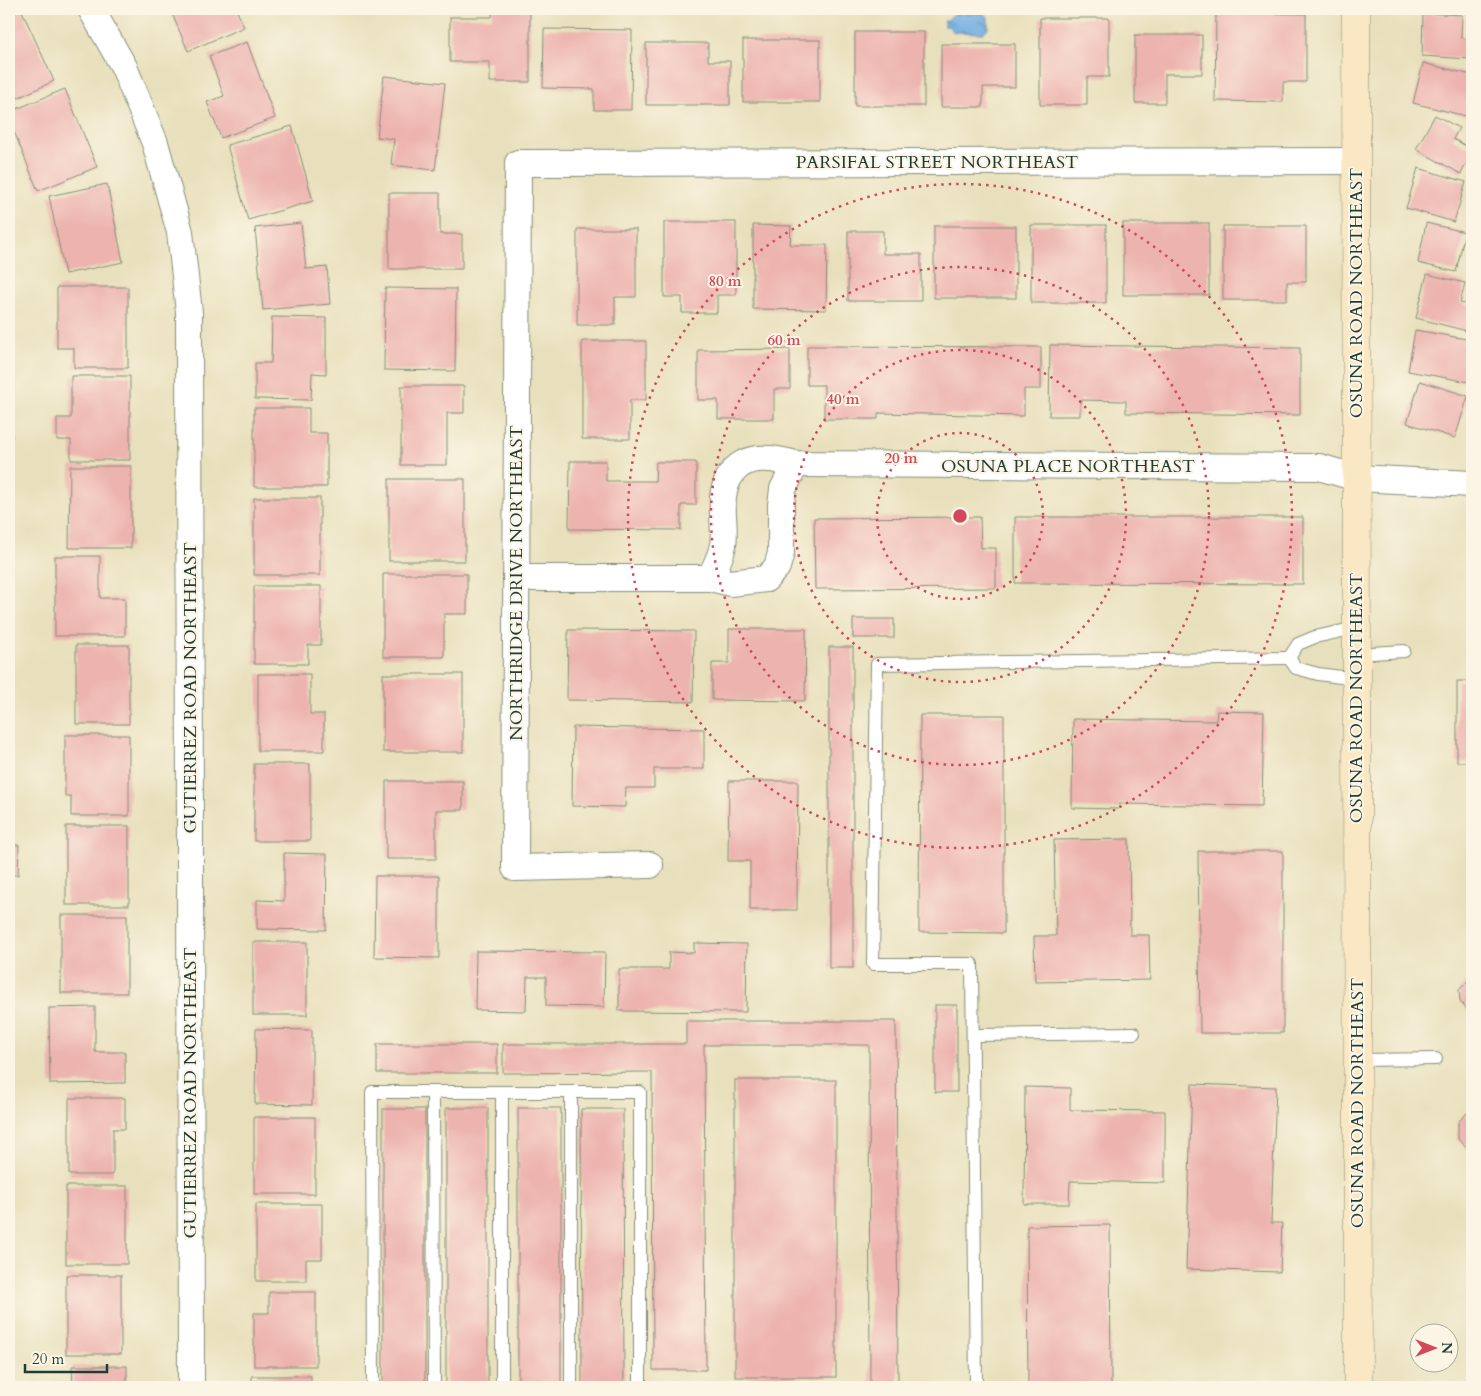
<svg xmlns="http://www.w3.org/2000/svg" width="1481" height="1396" font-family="Cardo,serif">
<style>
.water{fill:url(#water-ripples);stroke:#47758b}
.building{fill:#edb3af}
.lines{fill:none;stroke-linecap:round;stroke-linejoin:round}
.lane-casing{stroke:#848e78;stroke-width:14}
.street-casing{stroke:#848e78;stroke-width:28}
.secondary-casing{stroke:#848e78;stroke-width:29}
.lane{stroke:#fff;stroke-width:12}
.street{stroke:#fff;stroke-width:26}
.secondary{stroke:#fae7c3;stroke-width:28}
.ring{fill:none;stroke:#d1495b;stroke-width:2.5;stroke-dasharray:2.5 5}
.labels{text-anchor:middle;stroke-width:4;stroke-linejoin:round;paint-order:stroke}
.street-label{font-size:18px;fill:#1f3d34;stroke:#fcf5e5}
.centre{fill:#d1495b;stroke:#fcf5e5;stroke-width:2.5}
.ring-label{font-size:15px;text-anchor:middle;font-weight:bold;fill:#d1495b;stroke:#fcf5e5;stroke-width:4;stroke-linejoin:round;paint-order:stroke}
</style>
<defs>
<pattern id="water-ripples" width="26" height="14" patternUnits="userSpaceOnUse" patternTransform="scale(1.25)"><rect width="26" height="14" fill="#6fade2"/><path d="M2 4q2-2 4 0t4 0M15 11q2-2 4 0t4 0" fill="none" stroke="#5b8eb8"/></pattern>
</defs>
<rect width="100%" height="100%" fill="#fcf5e5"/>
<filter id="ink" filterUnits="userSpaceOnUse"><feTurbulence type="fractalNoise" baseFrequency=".02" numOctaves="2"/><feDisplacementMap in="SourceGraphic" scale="10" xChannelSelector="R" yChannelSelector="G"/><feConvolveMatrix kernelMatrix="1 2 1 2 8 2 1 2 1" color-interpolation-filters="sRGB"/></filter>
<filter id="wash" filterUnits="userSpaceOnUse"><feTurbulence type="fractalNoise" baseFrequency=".0096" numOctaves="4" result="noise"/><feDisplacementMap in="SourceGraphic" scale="20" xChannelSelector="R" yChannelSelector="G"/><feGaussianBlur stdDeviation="1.12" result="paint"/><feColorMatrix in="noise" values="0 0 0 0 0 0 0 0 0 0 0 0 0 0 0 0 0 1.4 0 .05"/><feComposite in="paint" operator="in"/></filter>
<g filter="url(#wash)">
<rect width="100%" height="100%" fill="#e8e0bc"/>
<!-- water -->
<polygon class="water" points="983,13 988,17 988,28 983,33 954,32 948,26 944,26 944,20 948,20 953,14"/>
<g id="blocks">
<!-- building -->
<g class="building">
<polygon points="18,9 21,9 54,81 9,102 9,13"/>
<polygon points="170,9 236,9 244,27 188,51"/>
<polygon points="492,9 530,9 530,82 490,82 490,62 450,62 450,17 492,17"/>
<polygon points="1216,13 1306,14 1306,82 1283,82 1283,102 1215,101"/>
<polygon points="1423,13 1462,15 1461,38 1471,39 1470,59 1422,56"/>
<polygon points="1040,18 1109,18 1109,77 1087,77 1087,105 1040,105"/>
<polygon points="544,29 632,30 631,110 594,110 594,89 543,88"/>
<rect x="855" y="32" width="69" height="74"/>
<polygon points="1135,35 1202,35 1202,74 1165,74 1165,103 1135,103"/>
<rect x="743" y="40" width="77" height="62"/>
<polygon points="247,42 275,118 221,138 207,102 224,96 209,56"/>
<polygon points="646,43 708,43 708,61 730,61 730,105 646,105"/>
<polygon points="941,44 1015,44 1015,87 983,87 983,107 941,107"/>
<polygon points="1423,63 1472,75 1472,90 1466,116 1413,103"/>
<polygon points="384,76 445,83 435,170 391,165 394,139 377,137"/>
<polygon points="65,89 97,167 38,191 9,119 9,112"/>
<polygon points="1435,115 1459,128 1453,139 1472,149 1472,153 1461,174 1416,149"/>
<polygon points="292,126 313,201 248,220 227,145"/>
<polygon points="1418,168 1466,182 1454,222 1406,208"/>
<polygon points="107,184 123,262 65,274 49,196"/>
<polygon points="389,193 440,193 440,234 462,234 462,269 389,269"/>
<polygon points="664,222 736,222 736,295 717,295 717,313 682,313 682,297 664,297"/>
<polygon points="301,223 306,269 327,267 330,304 263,310 255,228"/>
<rect x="1123" y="223" width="86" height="72"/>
<polygon points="1426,223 1465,232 1456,272 1418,263"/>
<polygon points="753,225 791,226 790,245 827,245 826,310 753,309"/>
<rect x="1031" y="225" width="75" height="78"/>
<rect x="934" y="226" width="82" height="72"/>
<polygon points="1223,226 1306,226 1306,282 1287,282 1287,300 1223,300"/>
<polygon points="577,229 636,229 636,297 615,297 615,325 577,325"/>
<polygon points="848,231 883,231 883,254 921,254 921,301 848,301"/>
<polygon points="1427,274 1465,283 1460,303 1472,306 1467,331 1416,318"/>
<polygon points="57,287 128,287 128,368 74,368 74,348 57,348"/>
<polygon points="385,288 456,289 455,371 384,370"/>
<polygon points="272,317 326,318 326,374 312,373 311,400 255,399 255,363 271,363"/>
<polygon points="1415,330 1472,340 1472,362 1469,382 1408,371"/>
<polygon points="582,341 646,341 646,400 630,400 630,439 582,439"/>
<polygon points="1050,345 1300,348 1300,415 1126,413 1126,401 1080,400 1080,416 1049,416"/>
<polygon points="807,346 1041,347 1041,389 1024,389 1024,416 878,413 878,419 824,419 824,385 807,385"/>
<polygon points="790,349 790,389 774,389 774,419 718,419 718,400 698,400 698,350"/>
<polygon points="71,376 130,376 130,460 71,460 71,440 57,440 57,418 71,418"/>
<polygon points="1420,381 1468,396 1455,438 1407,423"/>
<polygon points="401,386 464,386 464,413 447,413 447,465 401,465"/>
<rect x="9" y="389" width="3" height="49"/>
<polygon points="254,408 309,408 309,433 327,433 327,487 254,487"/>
<polygon points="570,461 606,461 606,481 655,481 656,462 696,462 696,505 681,505 681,530 569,529"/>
<polygon points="70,466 131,466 131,548 69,548"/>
<polygon points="9,474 11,474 10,532 9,532"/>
<rect x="389" y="479" width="76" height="82"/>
<rect x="254" y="498" width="66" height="77"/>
<polygon points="980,517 981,548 996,548 996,588 815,589 814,518"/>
<polygon points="1015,517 1303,517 1303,584 1015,583"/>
<polygon points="55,556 100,556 100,598 125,598 125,636 55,636"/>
<polygon points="383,574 467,574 467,614 444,614 444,657 383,657"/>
<polygon points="254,586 321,586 321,645 308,645 308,664 254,664"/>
<rect x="9" y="615" width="4" height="30"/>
<rect x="853" y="619" width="41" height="19"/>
<polygon points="729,629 806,629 805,701 712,700 712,663 729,663"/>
<polygon points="568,630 694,631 693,702 567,700"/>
<rect x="76" y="645" width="53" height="79"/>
<rect x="829" y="647" width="24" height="321"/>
<polygon points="258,674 310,674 310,714 324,714 324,751 258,751"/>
<rect x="383" y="674" width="80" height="78"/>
<rect x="1457" y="681" width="15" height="81"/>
<polygon points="1217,711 1264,712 1262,806 1119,804 1119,809 1072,808 1073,719 1216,721"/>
<polygon points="920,715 1004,715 1004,933 919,932"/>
<polygon points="573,727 704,729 704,769 654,769 654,788 626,788 625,807 572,806"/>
<polygon points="65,735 129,735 129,816 71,816 71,796 65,796"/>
<rect x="254" y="764" width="56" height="77"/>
<polygon points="386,781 463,781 463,810 436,810 436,859 386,859"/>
<polygon points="729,781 798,781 797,910 750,910 750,861 728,861"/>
<rect x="66" y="826" width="63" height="79"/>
<polygon points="1129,839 1130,935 1149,935 1150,980 1035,982 1034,936 1056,936 1054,840"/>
<polygon points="9,845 19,845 18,875 9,875"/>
<polygon points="1198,851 1283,851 1283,1033 1200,1033"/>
<polygon points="284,853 327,854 326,930 257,929 257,900 284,901"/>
<polygon points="375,876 439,876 439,958 374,957"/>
<rect x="61" y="915" width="66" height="78"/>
<rect x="253" y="942" width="54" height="73"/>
<polygon points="694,943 747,944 746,1012 619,1011 619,969 669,969 669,952 694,953"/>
<polygon points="476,951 605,952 604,1007 546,1006 546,977 527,977 526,1011 475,1010"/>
<polygon points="1472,977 1472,1014 1460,1002 1459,990"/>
<rect x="935" y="1005" width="22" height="87"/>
<polygon points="95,1007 95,1052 125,1052 125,1083 50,1084 49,1008"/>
<polygon points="686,1021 896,1021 898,1387 870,1387 869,1045 704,1045 706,1370 653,1370 652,1072 503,1073 503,1044 686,1044"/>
<polygon points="256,1029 312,1030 312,1105 255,1104"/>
<rect x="377" y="1044" width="120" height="29"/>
<rect x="735" y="1080" width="101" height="297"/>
<polygon points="1192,1084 1276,1087 1271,1223 1282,1223 1280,1272 1186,1269"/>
<polygon points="1025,1087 1070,1088 1070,1110 1165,1111 1165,1183 1070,1181 1069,1204 1024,1204"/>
<polygon points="69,1098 125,1098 125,1129 113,1129 113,1175 69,1175"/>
<rect x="446" y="1108" width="42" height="279"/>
<rect x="518" y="1108" width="43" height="279"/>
<polygon points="1472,1108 1472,1152 1458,1139 1458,1122"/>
<rect x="383" y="1109" width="42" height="278"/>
<polygon points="581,1109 623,1109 624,1387 582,1387"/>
<rect x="254" y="1117" width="61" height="77"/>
<rect x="66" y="1186" width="61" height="78"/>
<polygon points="256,1204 322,1204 322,1259 306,1259 306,1281 256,1281"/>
<polygon points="1110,1225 1111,1387 1028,1387 1027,1226"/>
<rect x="66" y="1275" width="55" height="79"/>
<polygon points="269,1292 316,1292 316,1366 254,1366 254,1313 269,1313"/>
<polygon points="72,1366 127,1366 127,1387 73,1387"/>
<rect x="252" y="1376" width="59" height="11"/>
</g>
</g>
</g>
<g filter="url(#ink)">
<use href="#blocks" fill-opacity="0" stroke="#848e78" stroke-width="1"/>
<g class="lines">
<defs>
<g id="lane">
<polyline points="1356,628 1315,637 1298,644 1289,658 1296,668 1318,674 1356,679"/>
<polyline points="1356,654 1404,651"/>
<polyline points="975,1035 1134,1033"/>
<polyline points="1358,1060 1436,1059"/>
<polyline points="433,1092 434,1387"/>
<polyline points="502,1092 502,1387"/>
<polyline points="571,1092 571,1387"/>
<polyline points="373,1387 372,1092 640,1092 640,1387"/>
<polyline points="976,1387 972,964 873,964 877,664 1289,658"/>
</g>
<g id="street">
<polyline points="91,9 124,67 155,143 180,232 189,312 191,1387"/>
<polyline points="516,578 710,578 730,583 766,579 777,567 781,553 781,505 783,489 796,464"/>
<path d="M710,578C715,567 721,557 723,545C726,528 720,508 724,491C734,452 766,456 796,464L1319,467L1357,478L1472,484"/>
<polyline points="650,865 515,868 518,163 1356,161"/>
</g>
<polyline id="secondary" points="1356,9 1358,1387"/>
</defs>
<!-- lane casing -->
<use href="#lane" class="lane-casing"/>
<!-- street casing -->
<use href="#street" class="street-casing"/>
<!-- secondary casing -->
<use href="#secondary" class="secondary-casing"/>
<!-- lane -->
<use href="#lane" class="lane"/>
<!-- street -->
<use href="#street" class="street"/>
<!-- secondary -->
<use href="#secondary" class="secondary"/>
</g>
</g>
<!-- distance rings -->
<g class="ring">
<circle cx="960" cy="516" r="83"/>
<circle cx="960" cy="516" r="166"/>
<circle cx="960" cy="516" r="249"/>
<circle cx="960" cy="516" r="332"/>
</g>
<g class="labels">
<!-- street labels -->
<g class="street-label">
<text x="937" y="168">PARSIFAL STREET NORTHEAST</text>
<text transform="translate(1356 293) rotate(-90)" y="6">OSUNA ROAD NORTHEAST</text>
<text x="1068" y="472">OSUNA PLACE NORTHEAST</text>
<text transform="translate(516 583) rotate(-90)" y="6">NORTHRIDGE DRIVE NORTHEAST</text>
<text transform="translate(190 688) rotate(-90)" y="6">GUTIERREZ ROAD NORTHEAST</text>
<text transform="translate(1356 698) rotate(-90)" y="6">OSUNA ROAD NORTHEAST</text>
<text transform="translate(190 1093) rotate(-90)" y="6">GUTIERREZ ROAD NORTHEAST</text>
<text transform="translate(1357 1103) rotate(-90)" y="6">OSUNA ROAD NORTHEAST</text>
</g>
</g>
<circle cx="960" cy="516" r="8" class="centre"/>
<g class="ring-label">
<text x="725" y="286">80 m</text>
<text x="784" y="345">60 m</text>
<text x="843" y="404">40 m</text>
<text x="901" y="463">20 m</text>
</g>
<!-- margin -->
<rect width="1481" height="1396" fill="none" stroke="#fcf5e5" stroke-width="30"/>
<!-- north arrow -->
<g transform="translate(1434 1348) rotate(90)"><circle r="24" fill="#fcf5e5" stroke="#a4ab9e"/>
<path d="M0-4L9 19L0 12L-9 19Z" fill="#d1495b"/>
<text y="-8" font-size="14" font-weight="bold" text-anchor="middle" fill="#1f3d34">N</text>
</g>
<!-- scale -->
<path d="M25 1364v8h82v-8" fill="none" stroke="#1f3d34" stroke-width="2.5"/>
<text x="32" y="1364" font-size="15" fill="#1f3d34" stroke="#fcf5e5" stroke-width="4" paint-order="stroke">20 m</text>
</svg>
